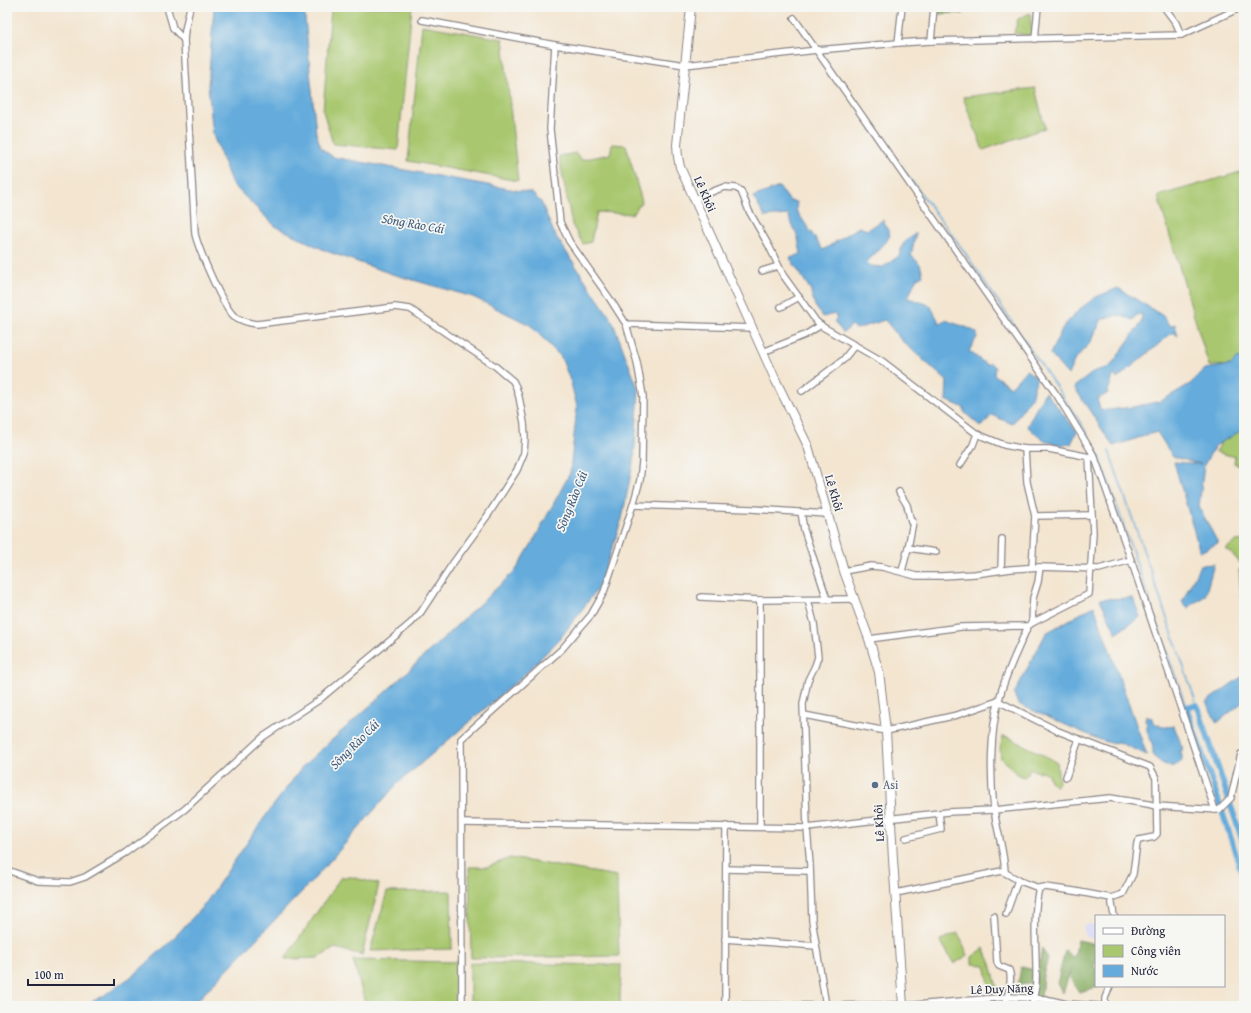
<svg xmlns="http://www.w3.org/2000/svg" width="1251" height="1013" font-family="'Gentium Book Plus',serif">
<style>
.built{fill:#d8d7f8}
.green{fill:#a8c76e;stroke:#657454}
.forest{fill:#86ac61;stroke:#54674e}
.water{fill:#65acdc;stroke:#44678c}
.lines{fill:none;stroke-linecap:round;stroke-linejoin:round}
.stream{stroke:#65acdc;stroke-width:1.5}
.canal{stroke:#65acdc;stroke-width:6}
.street-casing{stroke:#8a8486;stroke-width:8}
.secondary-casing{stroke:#8a8486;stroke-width:10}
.street{stroke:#fff;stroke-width:5.5}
.secondary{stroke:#fff;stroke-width:8}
.service-dot{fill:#5c6f8a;stroke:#f6f6f2;stroke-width:1.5}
.labels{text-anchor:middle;stroke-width:3.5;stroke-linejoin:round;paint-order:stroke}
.street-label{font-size:12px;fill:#22223b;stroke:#f6f6f2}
.service-label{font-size:12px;fill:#4e5e75;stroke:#f6f6f2;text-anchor:start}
.water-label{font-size:13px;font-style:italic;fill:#3d597b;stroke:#f6f6f2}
</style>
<rect width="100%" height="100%" fill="#f6f6f2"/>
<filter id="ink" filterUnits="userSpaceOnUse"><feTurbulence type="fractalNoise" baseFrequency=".025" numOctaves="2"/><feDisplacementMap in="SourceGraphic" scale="8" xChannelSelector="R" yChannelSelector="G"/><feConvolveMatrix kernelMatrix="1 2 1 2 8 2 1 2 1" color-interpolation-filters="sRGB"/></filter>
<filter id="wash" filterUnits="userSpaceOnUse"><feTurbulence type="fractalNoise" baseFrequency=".012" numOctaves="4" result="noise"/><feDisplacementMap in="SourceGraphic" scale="16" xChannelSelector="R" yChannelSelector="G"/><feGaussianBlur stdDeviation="0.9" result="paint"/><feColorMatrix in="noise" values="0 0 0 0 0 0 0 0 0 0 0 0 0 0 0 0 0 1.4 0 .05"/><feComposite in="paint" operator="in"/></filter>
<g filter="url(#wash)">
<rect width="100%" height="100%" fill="#f3e5d0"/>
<!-- built -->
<polygon class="built" points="1090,924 1096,925 1096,940 1085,936 1083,926"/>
<!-- green -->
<g class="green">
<polygon points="331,7 412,7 398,150 333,144 323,111"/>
<polygon points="1030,13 1032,36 1014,33 1018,19"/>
<polygon points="422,25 503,39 518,181 408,161"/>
<polygon points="1035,88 1045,128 983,150 963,97"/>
<polygon points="612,144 626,145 642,202 632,214 597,212 591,242 583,244 572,225 559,156 576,153 581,160 610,154"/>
<polygon points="1244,171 1244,360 1238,358 1235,365 1209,366 1158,196"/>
<polygon points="1244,428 1244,468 1234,463 1235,457 1216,452 1223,439 1242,430"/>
<path d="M1244,540V603C1239,593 1241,582 1239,570L1243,566L1232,554L1226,549L1236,541Z"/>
<path d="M1003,736L1008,737L1057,762L1059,783L1055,786L1050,781L1048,774L1041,771L1038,772L1029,768L1028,774L1024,777C1013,774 1011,764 1001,759L1000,748Z"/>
<polygon points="510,858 617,876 619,956 471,958 469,867 487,867"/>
<polygon points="341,877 351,877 379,884 362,955 335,948 318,958 285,959"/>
<polygon points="451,891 452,949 370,951 387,892"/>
<polygon points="958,933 968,955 954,964 940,940"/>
<polygon points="984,948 991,964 1000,999 993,1001 985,965 972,964 972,957"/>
<polygon points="353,960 458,962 458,1006 366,1006"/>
<polygon points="470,963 621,965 620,1006 470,1006"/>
</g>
<!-- forest -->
<g class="forest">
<polygon points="939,7 964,7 963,14 959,13 939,14"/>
<polygon points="1078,940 1096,944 1096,964 1093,966 1096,968 1096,986 1101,986 1079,992 1070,978 1072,966 1063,993 1057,984 1065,950 1074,958"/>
<polygon points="1042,948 1048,959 1043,975 1041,998 1034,998 1036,983 1018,985 1021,967 1035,970 1036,982"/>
</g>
<!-- water -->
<g class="water">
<polygon points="214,7 304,7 316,133 321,148 333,157 532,193 541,202 555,235 612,320 639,391 634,458 622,519 599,587 559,640 523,676 397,784 315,878 192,1006 83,1006 103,996 135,974 170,942 205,904 264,818 304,765 392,686 516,570 534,540 570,473 577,407 571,383 561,357 530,325 473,297 392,274 326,251 275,226 232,184 213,135 208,86"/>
<path d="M779,187L790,201L797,202L796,210L823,250L859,227L867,230L883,220L890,235L886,242L867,262L870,266L883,267L899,256L903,244L916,233L911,255L920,264L923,275L916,279L908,298L930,305L940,324L946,320C956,325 968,326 977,333V337L969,351L987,365L990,363L995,367L994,375L1011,387L1026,370L1037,377L1031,398L1012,424L992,415L981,427L964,412V408L946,400L947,381L902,341L885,320L856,329L852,325L843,333L834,321L837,318L834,314L823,317L815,306L810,289L790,258L801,254L798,238L788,215L765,217L753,197Z"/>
<polygon points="1118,288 1163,316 1170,326 1175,324 1178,336 1173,332 1117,379 1114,374 1107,394 1097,399 1100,409 1108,410 1133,407 1161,401 1190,384 1205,369 1231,365 1238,358 1244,362 1244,428 1242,430 1215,446 1204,465 1199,507 1218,543 1200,552 1174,462 1201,464 1173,457 1157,432 1113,446 1074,387 1095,371 1110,367 1141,323 1142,314 1136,315 1133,320 1118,315 1102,319 1090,343 1074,361 1068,375 1050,354 1063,327 1081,308 1096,297"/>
<path d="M1045,392L1077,431L1071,444C1049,447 1043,440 1027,426Z"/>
<polygon points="1214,564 1205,596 1187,608 1182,602 1200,565"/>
<polygon points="1133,598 1140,617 1116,633 1100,599"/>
<polygon points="1094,606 1147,755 1118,742 1110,743 1098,739 1018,704 1014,694 1046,633"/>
<polygon points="1244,675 1244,701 1217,723 1206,702"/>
<path d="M1146,715L1151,717L1155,724L1168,727L1174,726L1180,741L1181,747L1183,746L1182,751H1180L1182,755V761C1170,771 1164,765 1153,756C1153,752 1153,746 1152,743C1150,735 1146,735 1147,724L1145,720Z"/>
</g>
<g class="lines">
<!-- stream -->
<g class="stream">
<polyline points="888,149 963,250 1082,425 1100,457 1186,707"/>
<polyline points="1109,451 1197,705"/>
</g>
<!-- canal -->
<polyline class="canal" points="1244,845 1197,705 1186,707 1222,811 1244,879"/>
</g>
</g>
<g filter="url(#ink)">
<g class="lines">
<defs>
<g id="street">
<polyline points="167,7 173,28 184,40"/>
<polyline points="934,7 931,41 1181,35 1242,7"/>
<polyline points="1164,7 1176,23 1181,35"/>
<polyline points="794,18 1058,397 1090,449 1095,458 1131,560 1215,810"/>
<polyline points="422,20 555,45 685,65 817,50 898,43 931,41"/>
<polyline points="1035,39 1038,7"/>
<polyline points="898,43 902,7"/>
<polyline points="555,45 550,129 560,222 569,241 610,299 626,324 753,328"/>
<polyline points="694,199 724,187 736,188 741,191 749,211 769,246 783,275 816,321 823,327 882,361 977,434 1004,445 1025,449 1049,449 1095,458"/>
<polyline points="762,271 778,266"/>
<polyline points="781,307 799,297"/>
<polyline points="626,324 637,362 643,396 642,462 640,480 633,505 752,509 827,514"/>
<polyline points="763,352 805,335 821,325"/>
<polyline points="802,391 843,360 855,345"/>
<polyline points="1025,449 1027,482 1035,516 1032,567"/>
<polyline points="960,465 973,445 977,434"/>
<polyline points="899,492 907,505 911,522"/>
<polyline points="801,512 804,530 827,599"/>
<polyline points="1035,516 1092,515"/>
<polyline points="908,548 936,552"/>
<polyline points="1001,570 1002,539"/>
<polyline points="844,571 871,566 882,567 916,576 942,576 975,574 1011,569 1040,567 1099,569 1131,560"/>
<polyline points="902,571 908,548 913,522"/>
<polyline points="701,597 760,600 854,599"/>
<polyline points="808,600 814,623 818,657 815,666 808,680 803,704 807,828 810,865 812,920 826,1006"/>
<polyline points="1032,623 1089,594 1093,533 1089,457"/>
<polyline points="869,639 961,627 1028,626"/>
<polyline points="804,715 886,731 957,715 998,701 1058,731 1150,767 1156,778 1157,834 1154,837 1139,840 1137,843 1133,874 1123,894 1111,898 1114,916"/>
<polyline points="1066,777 1079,739"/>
<polyline points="462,823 807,828 948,812 994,810 1110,798 1148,804 1156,806 1219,810 1231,798 1241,754 1244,754"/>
<polyline points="760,827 760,600"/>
<polyline points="906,838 941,829 939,813"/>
<polyline points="726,869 810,871"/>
<path d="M7,870L38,881L70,882L85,877L125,853L185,809L263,737L319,700L411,623L421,612L453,563L488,515L517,470L524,453L525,437L524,423L519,397L516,387L513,381L495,366L410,309L395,307L257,324C249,323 241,321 234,316C222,305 199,250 195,234L184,40L185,30L190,7"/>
<path d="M1005,872C1004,851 997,831 994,809C990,777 990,731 999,700C1005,674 1018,650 1028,626L1032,623L1033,598L1038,582L1040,567"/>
<polyline points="896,893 1002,871 1020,881 1039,888 1045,887 1074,891 1111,898"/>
<polyline points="1006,914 1018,880"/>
<path d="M994,916L997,962L999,966L1009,970C1013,979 1008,996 1005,1006"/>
<polyline points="725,939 816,946"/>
<polyline points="725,1005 826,1006 898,1005 903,1006"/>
<polyline points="462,1006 461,739 562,649 591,615 604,592 633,505"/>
<polyline points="725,1006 726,826"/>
<polyline points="904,1006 1008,997 1045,999 1067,1004 1099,1006"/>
<path d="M1032,1006C1033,998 1036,990 1036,981C1037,952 1032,916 1039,888"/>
<polyline points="1105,1006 1105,998 1110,986"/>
</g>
<polyline id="secondary" points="691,7 677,145 678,157 680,167 776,381 808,446 844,571 869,639 879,672 886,731 893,859 903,1006"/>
</defs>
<!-- street casing -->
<use href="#street" class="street-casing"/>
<!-- secondary casing -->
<use href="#secondary" class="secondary-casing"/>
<!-- street -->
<use href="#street" class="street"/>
<!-- secondary -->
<use href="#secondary" class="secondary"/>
</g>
</g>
<!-- markers -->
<circle class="service-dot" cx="875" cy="785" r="4"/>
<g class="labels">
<!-- street labels -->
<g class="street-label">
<text transform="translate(705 194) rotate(66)" y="4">Lê Khôi</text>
<text transform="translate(834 493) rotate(74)" y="4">Lê Khôi</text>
<text transform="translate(879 823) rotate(-93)" y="4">Lê Khôi</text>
<text transform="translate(1002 989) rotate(-2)" y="4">Lê Duy Năng</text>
</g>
<!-- service labels -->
<g class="service-label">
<text x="883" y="789">Asi</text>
</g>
<!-- water labels -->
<g class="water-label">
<text transform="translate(413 223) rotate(10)" y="5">Sông Rào Cái</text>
<text transform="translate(571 501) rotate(-68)" y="5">Sông Rào Cái</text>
<text transform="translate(354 744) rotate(-45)" y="5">Sông Rào Cái</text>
</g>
</g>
<!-- margin -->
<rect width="1251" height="1013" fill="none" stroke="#f6f6f2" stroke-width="24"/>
<!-- legend -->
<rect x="1095" y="915" width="130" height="72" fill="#f6f6f2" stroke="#a1a1a9"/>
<rect x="1103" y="928" width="20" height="6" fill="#ffffff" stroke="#a1a1a9"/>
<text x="1131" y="935" font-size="12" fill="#22223b">Đường</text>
<rect x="1103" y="945" width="20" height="12" fill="#a8c76e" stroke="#a1a1a9"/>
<text x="1131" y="955" font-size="12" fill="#22223b">Công viên</text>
<rect x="1103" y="965" width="20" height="12" fill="#65acdc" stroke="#a1a1a9"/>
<text x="1131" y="975" font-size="12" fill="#22223b">Nước</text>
<!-- scale -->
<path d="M28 979v6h86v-6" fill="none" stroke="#22223b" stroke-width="2"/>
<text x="34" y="979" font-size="12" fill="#22223b" stroke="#f6f6f2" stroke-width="3" paint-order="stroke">100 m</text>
</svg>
